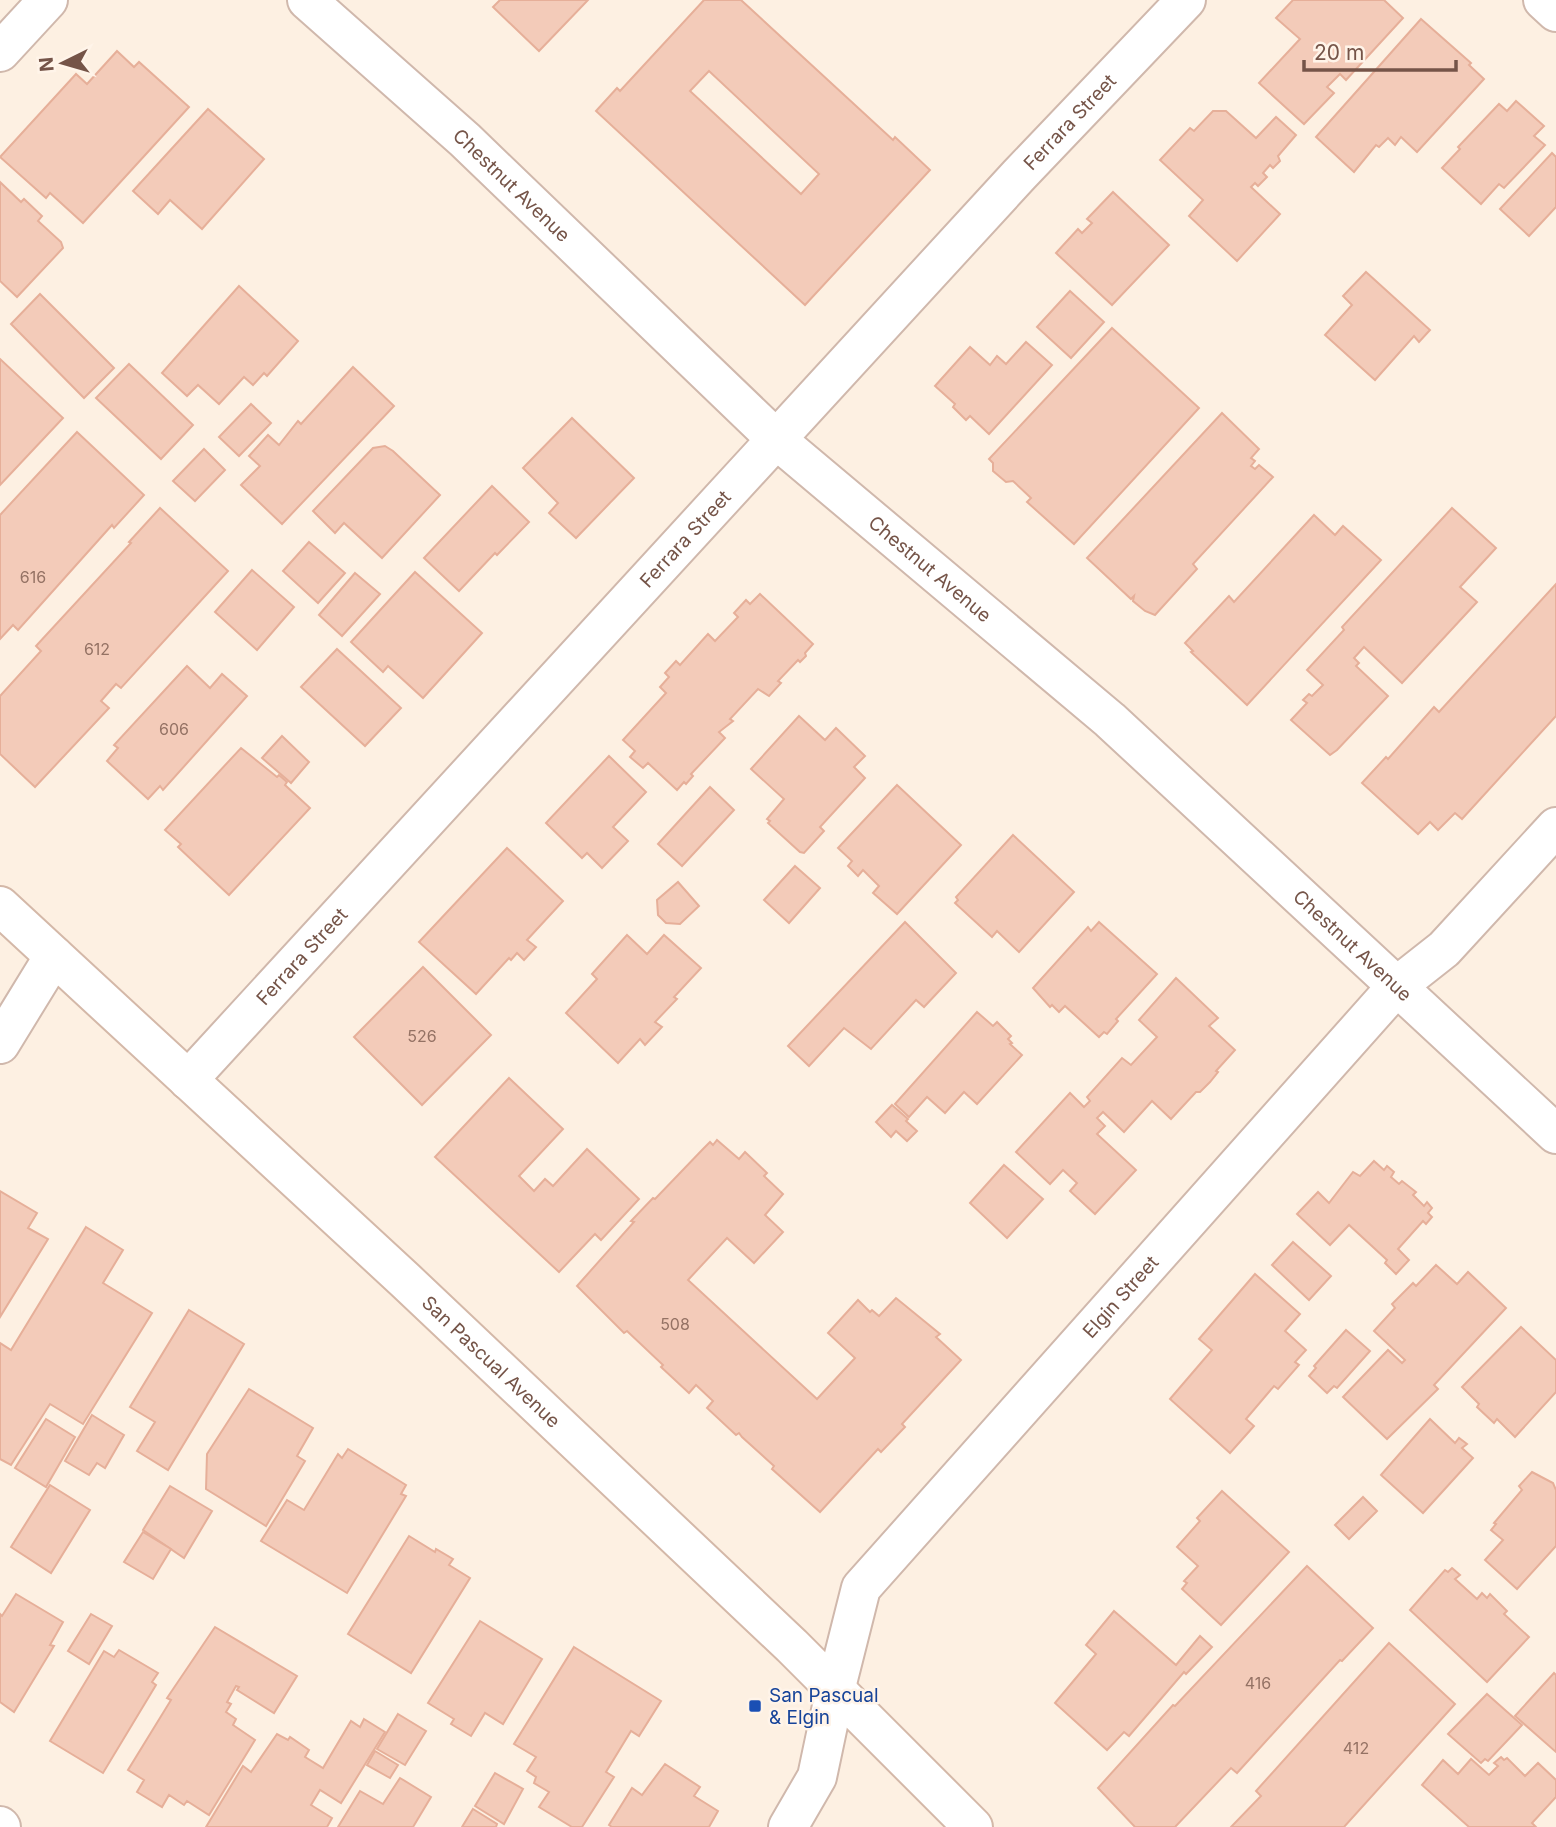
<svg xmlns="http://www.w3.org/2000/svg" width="1556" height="1827" font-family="Inter,sans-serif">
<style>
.building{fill:#f3cbb9;stroke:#e6af99;stroke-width:2;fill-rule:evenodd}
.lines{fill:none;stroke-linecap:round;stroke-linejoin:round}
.street-casing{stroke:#d0b8ac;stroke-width:42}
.secondary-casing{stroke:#d4b8a8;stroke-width:42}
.street{stroke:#fff;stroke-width:38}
.secondary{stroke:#fff;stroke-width:38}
.transit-dot{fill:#1a4fb4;stroke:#fff4e9;stroke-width:2.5}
.labels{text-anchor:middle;stroke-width:5;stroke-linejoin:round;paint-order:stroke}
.number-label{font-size:16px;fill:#947264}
.street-label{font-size:19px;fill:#755448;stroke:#fff4e9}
.transit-label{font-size:19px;fill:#164399;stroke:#fff4e9;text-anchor:start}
</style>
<rect width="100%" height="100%" fill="#fdf0e2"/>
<!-- building -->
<g class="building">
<polygon points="500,0 588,0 539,51 493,7"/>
<path d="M704,0H741L893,140L895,137L930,170L805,305L596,111L617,88L620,91ZM709,71L819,174L801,194L690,91Z"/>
<polygon points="1293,0 1384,0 1403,18 1346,80 1340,74 1327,87 1334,93 1304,124 1259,83 1300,39 1276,18"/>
<polygon points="1421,19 1471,63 1469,65 1484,79 1417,152 1401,137 1395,145 1388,138 1379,147 1376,145 1354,172 1316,137"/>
<polygon points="117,51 134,67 139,62 189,107 83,223 50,193 46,198 0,157 76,74 87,84"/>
<polygon points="1516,101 1544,126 1534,136 1545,145 1504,188 1499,184 1481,204 1442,168 1460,149 1458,147 1499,104 1507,111"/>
<polygon points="208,109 264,159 202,229 170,200 158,214 133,191"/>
<polygon points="1213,111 1226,111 1256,138 1276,117 1296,135 1278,156 1280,161 1273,168 1270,165 1263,173 1267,177 1258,186 1255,183 1251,187 1280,214 1237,261 1189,216 1203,200 1160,160 1190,128 1194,131"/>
<polygon points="1552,153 1556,157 1556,207 1529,236 1500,209"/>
<polygon points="0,182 21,202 24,199 42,216 38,221 61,242 63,248 17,297 0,281"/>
<polygon points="1113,192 1169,245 1112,305 1056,253 1078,229 1082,233 1092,223 1087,219"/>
<polygon points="1366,272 1430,330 1419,342 1414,336 1375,380 1325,335 1352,305 1343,296"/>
<polygon points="239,286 298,341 267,376 264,373 253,385 244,377 219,404 198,385 187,396 162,373"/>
<polygon points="1070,291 1104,322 1071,358 1037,327"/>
<polygon points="40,294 114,368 84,398 11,324"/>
<polygon points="1112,328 1199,408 1074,544 1027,502 1031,498 1013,481 1006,482 993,471 993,463 989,459"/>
<polygon points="1026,342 1052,365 989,434 970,416 966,420 953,407 955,404 935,386 970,347 990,365 997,356 1006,364"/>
<polygon points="0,359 63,418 0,485"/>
<polygon points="129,364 193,425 161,459 96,398"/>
<polygon points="353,367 394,406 282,524 241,485 260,466 249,456 268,435 279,445 298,421 301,424"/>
<polygon points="251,404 271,423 239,456 219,437"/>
<polygon points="1222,413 1259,449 1251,458 1255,461 1251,466 1255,469 1259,465 1273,477 1193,564 1197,569 1155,615 1145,611 1133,601 1134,596 1131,599 1087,558"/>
<polygon points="572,418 634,478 576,538 549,513 558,503 523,468"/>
<polygon points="77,432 144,495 114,528 112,525 18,630 13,625 0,639 0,515"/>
<polygon points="385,446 393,451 440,495 382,558 344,523 335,533 313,511 373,448"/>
<polygon points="204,449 225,470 195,501 173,481"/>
<polygon points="492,486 529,522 497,555 495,553 459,591 424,558"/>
<polygon points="160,508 228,571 121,688 116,684 101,701 109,708 35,787 0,754 0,696 41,651 36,646 131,543 129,542"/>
<polygon points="1452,508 1496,548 1460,587 1477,602 1402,683 1364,647 1354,658 1359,663 1356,666 1388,696 1337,750 1330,755 1291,720 1307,703 1303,700 1309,694 1312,696 1323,685 1307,670 1344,630 1342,627"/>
<polygon points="1314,515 1335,535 1343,526 1381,560 1247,705 1191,652 1193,651 1185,643 1229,596 1234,602"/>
<polygon points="309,542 345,573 318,603 283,571"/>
<polygon points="252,570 294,607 257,650 215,612"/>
<polygon points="415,572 482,633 423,698 388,666 383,672 351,642"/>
<polygon points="355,573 380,594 342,636 319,615"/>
<polygon points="1556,584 1556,716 1462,819 1455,813 1438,830 1430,822 1418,834 1362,783 1386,757 1388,759 1434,707 1439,712"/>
<polygon points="760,594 813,644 805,653 806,656 800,662 798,660 778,681 781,683 769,696 758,689 730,719 733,721 719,732 725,738 691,774 693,776 686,784 684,782 677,790 648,763 643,768 630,757 635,751 623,740 666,693 660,687 669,677 665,673 676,661 680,665 708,634 715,641 738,617 734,613 746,600 750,604"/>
<polygon points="337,649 401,708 365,746 301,687"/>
<polygon points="187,666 210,688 222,674 247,696 163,790 160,786 148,799 107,761 118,748 114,745"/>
<polygon points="799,716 825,740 836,728 865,756 854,767 865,778 820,827 824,831 804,853 800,852 768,823 770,821 767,819 784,799 751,769"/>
<polygon points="282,736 309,762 291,783 262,758"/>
<polygon points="241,748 277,777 279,775 287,782 285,785 310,808 229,895 178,847 181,844 165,830"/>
<polygon points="609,756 646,792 613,827 628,841 602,868 587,853 582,858 546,823"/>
<polygon points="897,785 961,845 897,914 873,893 879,886 863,870 858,876 848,866 852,861 838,848"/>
<polygon points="710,787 734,810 682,866 658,844"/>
<polygon points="1013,835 1074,892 1019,952 997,931 992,937 955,903 958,900 956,897"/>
<polygon points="507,848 563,901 527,940 536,947 524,960 517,953 511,960 509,958 476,994 419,942"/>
<polygon points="795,866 820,888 789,923 764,900"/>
<polygon points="678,882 699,906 680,924 666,923 658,915 657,900"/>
<polygon points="905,922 956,973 924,1007 916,1000 871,1049 844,1028 809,1066 788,1046"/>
<polygon points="1099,922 1157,974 1116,1019 1118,1021 1107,1034 1104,1032 1099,1037 1065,1006 1059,1012 1052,1005 1050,1007 1033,988 1088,927 1091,931"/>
<polygon points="627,935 647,954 664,935 701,968 674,997 677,999 655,1022 662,1027 645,1045 640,1039 618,1063 566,1013 597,979 592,974"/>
<polygon points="423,967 491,1035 422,1105 354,1037"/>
<polygon points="1176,978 1218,1018 1209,1026 1235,1050 1216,1071 1218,1072 1210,1082 1200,1092 1196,1092 1171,1119 1152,1101 1124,1132 1103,1112 1097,1118 1105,1126 1097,1134 1136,1170 1095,1214 1070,1191 1077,1183 1063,1170 1050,1184 1016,1152 1070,1093 1084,1107 1090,1101 1087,1097 1122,1058 1131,1065 1157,1037 1139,1020"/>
<polygon points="977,1012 993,1026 997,1022 1011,1036 1008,1039 1012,1043 1010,1044 1022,1055 977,1104 964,1092 945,1113 927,1097 909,1117 895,1104"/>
<polygon points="509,1078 563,1129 519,1176 534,1191 545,1179 553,1186 587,1149 639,1199 601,1240 595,1234 559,1272 435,1157"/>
<polygon points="892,1105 908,1119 906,1121 917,1131 907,1141 896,1131 891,1137 876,1122"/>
<polygon points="717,1140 739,1159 745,1152 767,1173 764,1176 783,1194 765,1215 783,1232 754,1263 727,1238 688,1280 817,1399 855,1358 828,1333 858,1300 870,1312 872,1310 879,1316 896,1298 940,1334 936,1337 961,1360 902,1424 905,1427 881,1452 878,1449 820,1512 772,1469 774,1466 742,1437 739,1433 736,1435 707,1408 713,1401 696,1385 689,1393 661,1367 663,1365 627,1331 624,1333 577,1286 634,1222 631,1221 653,1198 655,1199 703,1149 710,1142 713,1145"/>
<polygon points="1374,1161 1384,1170 1387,1166 1394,1172 1391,1177 1399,1184 1402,1181 1416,1192 1413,1195 1424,1206 1427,1202 1432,1208 1428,1213 1432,1217 1426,1224 1423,1221 1398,1249 1409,1260 1396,1274 1385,1263 1387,1260 1349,1225 1330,1245 1297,1214 1318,1192 1329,1203 1353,1172 1360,1176"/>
<polygon points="1004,1165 1043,1199 1007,1238 970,1203"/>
<polygon points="0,1191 37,1213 28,1228 48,1239 0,1317"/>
<polygon points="86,1227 123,1250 103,1283 152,1313 83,1424 50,1404 11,1465 0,1459 0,1343 11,1350"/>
<polygon points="1293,1242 1331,1276 1309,1300 1272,1265"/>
<polygon points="1436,1265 1457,1284 1468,1272 1506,1308 1434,1385 1438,1389 1387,1439 1343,1397 1388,1350 1402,1363 1405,1360 1374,1331 1395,1308 1392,1304 1413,1283 1416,1286"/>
<polygon points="1255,1274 1300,1314 1285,1331 1306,1350 1295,1362 1299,1365 1278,1389 1274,1386 1246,1419 1254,1426 1230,1453 1170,1399 1212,1350 1199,1339"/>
<polygon points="189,1310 244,1344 168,1470 137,1451 155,1422 130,1407"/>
<polygon points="1521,1327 1556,1360 1556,1392 1515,1437 1497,1419 1494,1423 1477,1407 1479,1404 1462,1387"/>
<polygon points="1346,1330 1370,1351 1337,1388 1334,1386 1327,1393 1309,1376 1316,1368 1314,1366"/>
<polygon points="249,1389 313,1428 297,1456 305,1461 266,1526 206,1489 207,1454"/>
<polygon points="92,1415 124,1435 105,1468 97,1463 89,1475 65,1461"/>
<polygon points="46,1419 75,1437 46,1487 15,1468"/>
<polygon points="1430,1419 1455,1443 1459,1438 1467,1444 1462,1448 1473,1458 1423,1513 1381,1475"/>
<polygon points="348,1449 406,1485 401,1494 406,1496 347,1593 261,1541 287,1500 304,1510 338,1454 342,1458"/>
<polygon points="1532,1472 1553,1483 1556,1490 1556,1546 1517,1589 1485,1560 1503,1540 1491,1530 1496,1524 1494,1523 1522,1490 1519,1486"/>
<polygon points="50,1485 90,1510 51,1573 11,1547"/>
<polygon points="170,1486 212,1511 184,1558 143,1530"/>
<polygon points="1222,1491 1289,1552 1221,1625 1182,1589 1187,1583 1184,1581 1198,1566 1177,1547 1200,1521 1197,1518"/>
<polygon points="1363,1497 1377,1511 1349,1539 1335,1525"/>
<polygon points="143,1532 171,1549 153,1579 124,1562"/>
<polygon points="409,1536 435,1552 436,1549 453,1559 449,1565 470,1578 411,1673 348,1634"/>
<polygon points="1307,1566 1373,1628 1342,1661 1340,1660 1237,1773 1231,1768 1175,1827 1135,1827 1098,1788 1173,1705 1175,1706"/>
<polygon points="1452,1568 1460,1575 1455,1579 1477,1599 1482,1593 1487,1598 1490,1594 1507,1611 1504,1614 1529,1637 1487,1682 1410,1610 1445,1570 1448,1572"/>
<polygon points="16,1594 63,1622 50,1645 54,1646 14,1712 0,1702 0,1614 2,1616"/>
<polygon points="1114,1611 1176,1665 1200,1636 1212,1647 1186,1674 1184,1672 1129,1736 1124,1732 1107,1750 1055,1703 1096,1654 1086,1645"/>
<polygon points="91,1614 112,1626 89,1664 68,1651"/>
<polygon points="480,1621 542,1659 503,1724 485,1713 471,1736 451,1724 454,1719 428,1703"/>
<polygon points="215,1627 297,1676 274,1713 237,1690 239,1687 236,1686 227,1702 231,1704 226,1712 236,1719 233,1725 255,1740 209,1815 187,1801 184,1805 169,1795 162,1807 137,1792 144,1780 128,1770 171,1700 167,1698"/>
<polygon points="1389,1643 1455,1704 1344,1827 1231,1827 1261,1796 1256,1791"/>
<polygon points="574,1647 661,1701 639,1736 631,1731 606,1772 614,1777 582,1827 572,1827 539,1807 549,1792 534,1783 536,1777 527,1771 536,1757 514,1744"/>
<polygon points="119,1650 158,1673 152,1682 156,1685 103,1773 50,1741 104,1651 114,1657"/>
<polygon points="1554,1673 1556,1675 1556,1752 1515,1716"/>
<polygon points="1487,1694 1522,1725 1488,1761 1485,1759 1481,1763 1448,1734"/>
<polygon points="398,1714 426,1731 405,1765 377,1749"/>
<polygon points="364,1719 385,1732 341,1803 320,1790 311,1805 332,1818 327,1827 206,1827 243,1766 251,1772 277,1734 288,1740 290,1737 309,1750 305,1757 323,1768 351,1721 360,1727"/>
<polygon points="375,1751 398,1765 390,1778 367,1765"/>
<polygon points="1501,1757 1504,1760 1507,1758 1525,1776 1538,1763 1556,1780 1556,1797 1532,1823 1536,1827 1469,1827 1422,1785 1443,1760 1458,1774 1471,1759 1489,1775 1498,1766 1494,1763"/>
<polygon points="665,1764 700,1787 694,1796 718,1811 709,1827 612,1827 609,1825 632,1788 642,1795"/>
<polygon points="495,1773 523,1789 504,1824 475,1806"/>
<polygon points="400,1778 431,1797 413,1827 338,1827 360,1791 383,1804"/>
<polygon points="473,1809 497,1824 496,1827 462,1827"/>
</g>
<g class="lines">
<defs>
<g id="street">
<path id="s1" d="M307,0L465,140L777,440L1110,720L1556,1134"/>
<polyline points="1543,0 1556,12"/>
<polyline points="0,52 48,0"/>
<polyline points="0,1044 54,956"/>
<path id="s2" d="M188,1080L1019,175L1186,0"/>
<polyline points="0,1826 1,1827"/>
<path id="s3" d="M788,1827L817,1777L836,1687L861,1588L1397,986L1444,949L1556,827"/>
</g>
<g id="secondary">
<path id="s4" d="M0,906L406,1281L792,1646L973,1827"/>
</g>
</defs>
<!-- street casing -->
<use href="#street" class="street-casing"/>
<!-- secondary casing -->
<use href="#secondary" class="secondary-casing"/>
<!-- street -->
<use href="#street" class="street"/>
<!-- secondary -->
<use href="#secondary" class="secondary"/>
</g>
<!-- markers -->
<rect class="transit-dot" x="748" y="1699" width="14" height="14" rx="3.5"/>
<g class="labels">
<!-- number labels -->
<g class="number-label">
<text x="33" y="583">616</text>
<text x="97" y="655">612</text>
<text x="174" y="735">606</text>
<text x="422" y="1042">526</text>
<text x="675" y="1330">508</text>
<text x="1258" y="1689">416</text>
<text x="1356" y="1754">412</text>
</g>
<!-- street labels -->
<g class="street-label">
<text dy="7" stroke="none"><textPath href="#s2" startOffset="1302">Ferrara Street</textPath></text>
<text dy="7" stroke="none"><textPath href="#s1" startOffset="276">Chestnut Avenue</textPath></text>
<text dy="7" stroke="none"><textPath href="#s2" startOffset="735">Ferrara Street</textPath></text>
<text dy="7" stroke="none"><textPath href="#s1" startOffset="844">Chestnut Avenue</textPath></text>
<text dy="7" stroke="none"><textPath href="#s1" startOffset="1410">Chestnut Avenue</textPath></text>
<text dy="7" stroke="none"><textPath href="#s2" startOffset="168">Ferrara Street</textPath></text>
<text dy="7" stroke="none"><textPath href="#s3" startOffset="642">Elgin Street</textPath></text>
<text dy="7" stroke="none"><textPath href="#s4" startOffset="670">San Pascual Avenue</textPath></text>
</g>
<!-- transit labels -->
<g class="transit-label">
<text x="769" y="1702">San Pascual<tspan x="769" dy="22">&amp; Elgin</tspan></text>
</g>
</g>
<!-- north arrow -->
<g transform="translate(63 63) rotate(265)" stroke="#fff4e9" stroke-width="5" paint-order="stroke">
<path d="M0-5L12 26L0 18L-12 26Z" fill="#755448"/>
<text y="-10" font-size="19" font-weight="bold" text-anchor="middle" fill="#755448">N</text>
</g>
<!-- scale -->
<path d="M1304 60v10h152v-10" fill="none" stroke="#755448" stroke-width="3.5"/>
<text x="1314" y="60" font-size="21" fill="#755448" stroke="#fff4e9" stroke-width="5" paint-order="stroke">20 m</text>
</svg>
